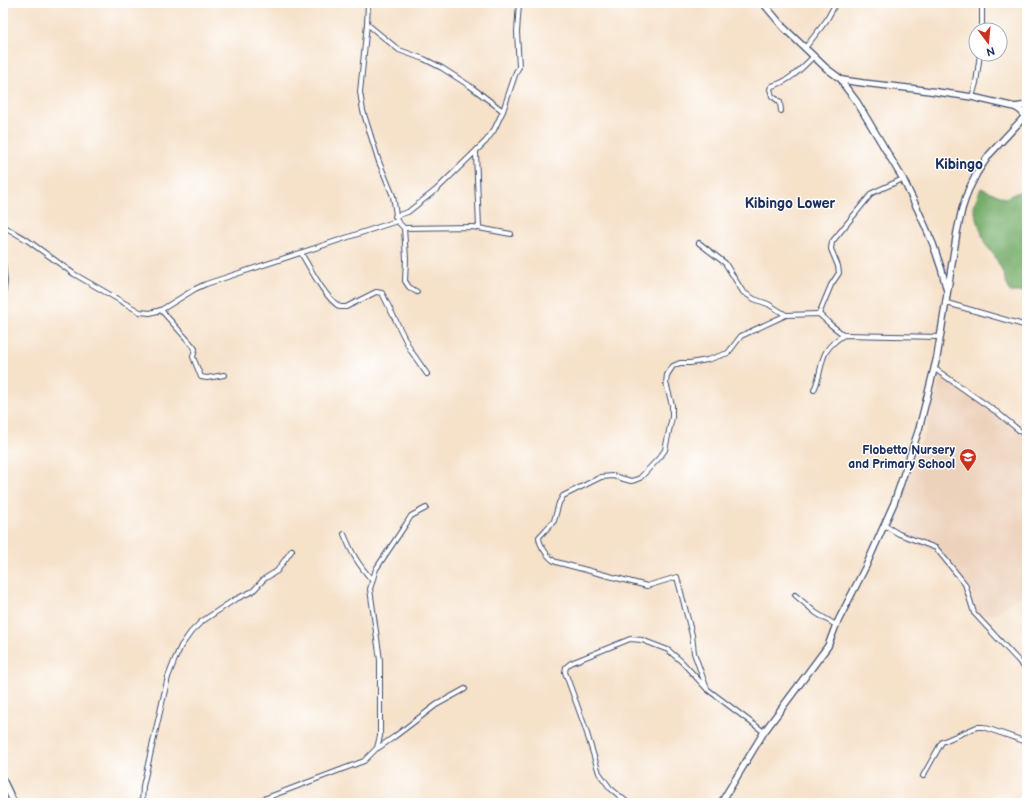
<svg xmlns="http://www.w3.org/2000/svg" width="1030" height="806" font-family="'Balsamiq Sans',sans-serif">
<style>
.built{fill:#edd2bb}
.forest{fill:#74ac69;stroke:#486e64}
.lines{fill:none;stroke-linecap:round;stroke-linejoin:round}
.street-casing{stroke:#3c4a6e;stroke-width:6}
.secondary-casing{stroke:#3c4a6e;stroke-width:8}
.street{stroke:#fff;stroke-width:4}
.secondary{stroke:#fff;stroke-width:5.5}
.labels{text-anchor:middle;stroke-width:3;stroke-linejoin:round;paint-order:stroke}
.poi-label{font-size:12px;font-weight:bold;fill:#1b2f5e;stroke:#fff;text-anchor:end}
.quarter-label{font-size:14px;font-weight:bold;fill:#1b2f5e;stroke:#fff}
</style>
<rect width="100%" height="100%" fill="#fff"/>
<filter id="ink" filterUnits="userSpaceOnUse"><feTurbulence type="fractalNoise" baseFrequency=".025" numOctaves="2"/><feDisplacementMap in="SourceGraphic" scale="8" xChannelSelector="R" yChannelSelector="G"/><feConvolveMatrix kernelMatrix="1 2 1 2 8 2 1 2 1" color-interpolation-filters="sRGB"/></filter>
<filter id="wash" filterUnits="userSpaceOnUse"><feTurbulence type="fractalNoise" baseFrequency=".012" numOctaves="4" result="noise"/><feDisplacementMap in="SourceGraphic" scale="16" xChannelSelector="R" yChannelSelector="G"/><feGaussianBlur stdDeviation="0.9" result="paint"/><feColorMatrix in="noise" values="0 0 0 0 0 0 0 0 0 0 0 0 0 0 0 0 0 1.4 0 .05"/><feComposite in="paint" operator="in"/></filter>
<g filter="url(#wash)">
<rect width="100%" height="100%" fill="#f6e1c9"/>
<!-- built -->
<polygon class="built" points="942,371 1027,439 1027,592 993,615 976,615 970,588 940,552 916,545 894,531 896,504 926,431"/>
<!-- forest -->
<polygon class="forest" points="1027,181 1027,292 1010,292 1001,268 994,255 985,244 973,206 981,188 1005,198 1021,191 1024,183"/>
</g>
<g filter="url(#ink)">
<g class="lines">
<defs>
<g id="street">
<polyline points="982,3 982,30"/>
<polyline points="367,24 399,50 424,59 442,68 470,86 503,111"/>
<polyline points="805,48 826,21 836,3"/>
<polyline points="972,97 976,83 980,54"/>
<path d="M781,111L780,102L772,96L770,89L772,86C790,81 801,69 814,56"/>
<polyline points="476,153 479,227"/>
<polyline points="395,216 408,212 437,189 486,141 494,130 503,111 516,72 519,67 517,32 519,3"/>
<polyline points="397,221 404,228 406,259 405,281 409,287 417,292"/>
<polyline points="3,226 27,240 74,274 140,312 150,313 161,310 195,289 206,284 397,221 393,196 379,162 363,111 360,92 367,24 368,3"/>
<polyline points="404,228 473,227 511,234"/>
<polyline points="699,243 725,263 743,292 754,299 768,304 786,315"/>
<path d="M301,253C310,268 325,298 340,307H346L376,292L382,293L411,351L427,374"/>
<polyline points="3,262 5,282 3,296"/>
<polyline points="947,303 1027,326"/>
<polyline points="161,310 193,346 195,349 193,357 201,377 207,378 224,375"/>
<polyline points="819,314 831,285 839,273 838,266 831,249 832,242 872,193 903,179"/>
<polyline points="935,369 998,413 1027,437"/>
<path d="M814,390C825,366 816,352 844,335L940,337"/>
<polyline points="884,525 899,534 936,548 965,584 974,613 1027,670"/>
<path d="M344,534C352,554 358,564 372,580"/>
<polyline points="795,595 816,613 836,625"/>
<path d="M707,689L694,653L692,635L677,577L647,586L556,562C549,559 539,545 539,537L554,521L559,503L563,496L601,477L613,476L631,481L635,480L640,478L660,457L665,450L672,417V405L666,383L667,375L673,366L680,363H690L707,360L728,353L741,336L786,315L819,314L831,325L844,335"/>
<polyline points="378,748 394,737 436,705 465,689"/>
<polyline points="923,776 942,742 977,727 983,727 1027,742"/>
<polyline points="142,803 143,786 168,677 175,659 181,646 191,632 201,622 234,600 253,591 264,579 277,571 292,550"/>
<polyline points="253,803 364,761 377,748 380,736 380,660 370,589 376,569 406,524 411,516 426,508"/>
<polyline points="628,803 610,788 599,773 585,727 565,672 566,667 571,663 630,639 642,640 668,650 681,661 707,689 764,732"/>
</g>
<g id="secondary">
<polyline points="763,3 784,28 826,68 842,80 863,83 916,89 972,97 1015,107 1021,111 1025,116"/>
<polyline points="842,80 844,85 857,102 903,179 918,210 933,244 942,271 947,291"/>
<polyline points="1015,107 1027,105"/>
<polyline points="3,780 14,803"/>
<polyline points="721,803 764,732 828,646 836,625 866,566 894,503 919,429 937,357 957,232 962,209 968,191 977,173 989,155 1027,114"/>
</g>
</defs>
<!-- street casing -->
<use href="#street" class="street-casing"/>
<!-- secondary casing -->
<use href="#secondary" class="secondary-casing"/>
<!-- street -->
<use href="#street" class="street"/>
<!-- secondary -->
<use href="#secondary" class="secondary"/>
</g>
</g>
<!-- icons -->
<defs>
<symbol id="school-pin" viewBox="-11 -11 22 30"><path d="M0 17L-7.5 6A9.5 9.5 0 1 1 7.5 6Z" fill="#c8321e" stroke="#fff"/><path d="M0-5L7-2L0 1L-7-2ZM-4 1L0 2.5L4 1V4Q0 6-4 4Z" fill="#fff"/></symbol>
</defs>
<g fill-rule="evenodd">
<use href="#school-pin" x="958" y="447" width="20" height="27"/>
</g>
<g class="labels">
<!-- poi labels -->
<g class="poi-label">
<text x="955" y="454">Flobetto Nursery<tspan x="955" dy="14">and Primary School</tspan></text>
</g>
<!-- quarter labels -->
<g class="quarter-label">
<text x="959" y="169">Kibingo</text>
<text x="790" y="208">Kibingo Lower</text>
</g>
</g>
<!-- margin -->
<rect width="1030" height="806" fill="none" stroke="#fff" stroke-width="16"/>
<!-- north arrow -->
<g transform="translate(988 42) rotate(164)"><circle r="19" fill="#ffffff" stroke="#a4acbf"/>
<path d="M0-3L7 15L0 10L-7 15Z" fill="#c8321e"/>
<text y="-6" font-size="11" font-weight="bold" text-anchor="middle" fill="#1b2f5e">N</text>
</g>
</svg>
